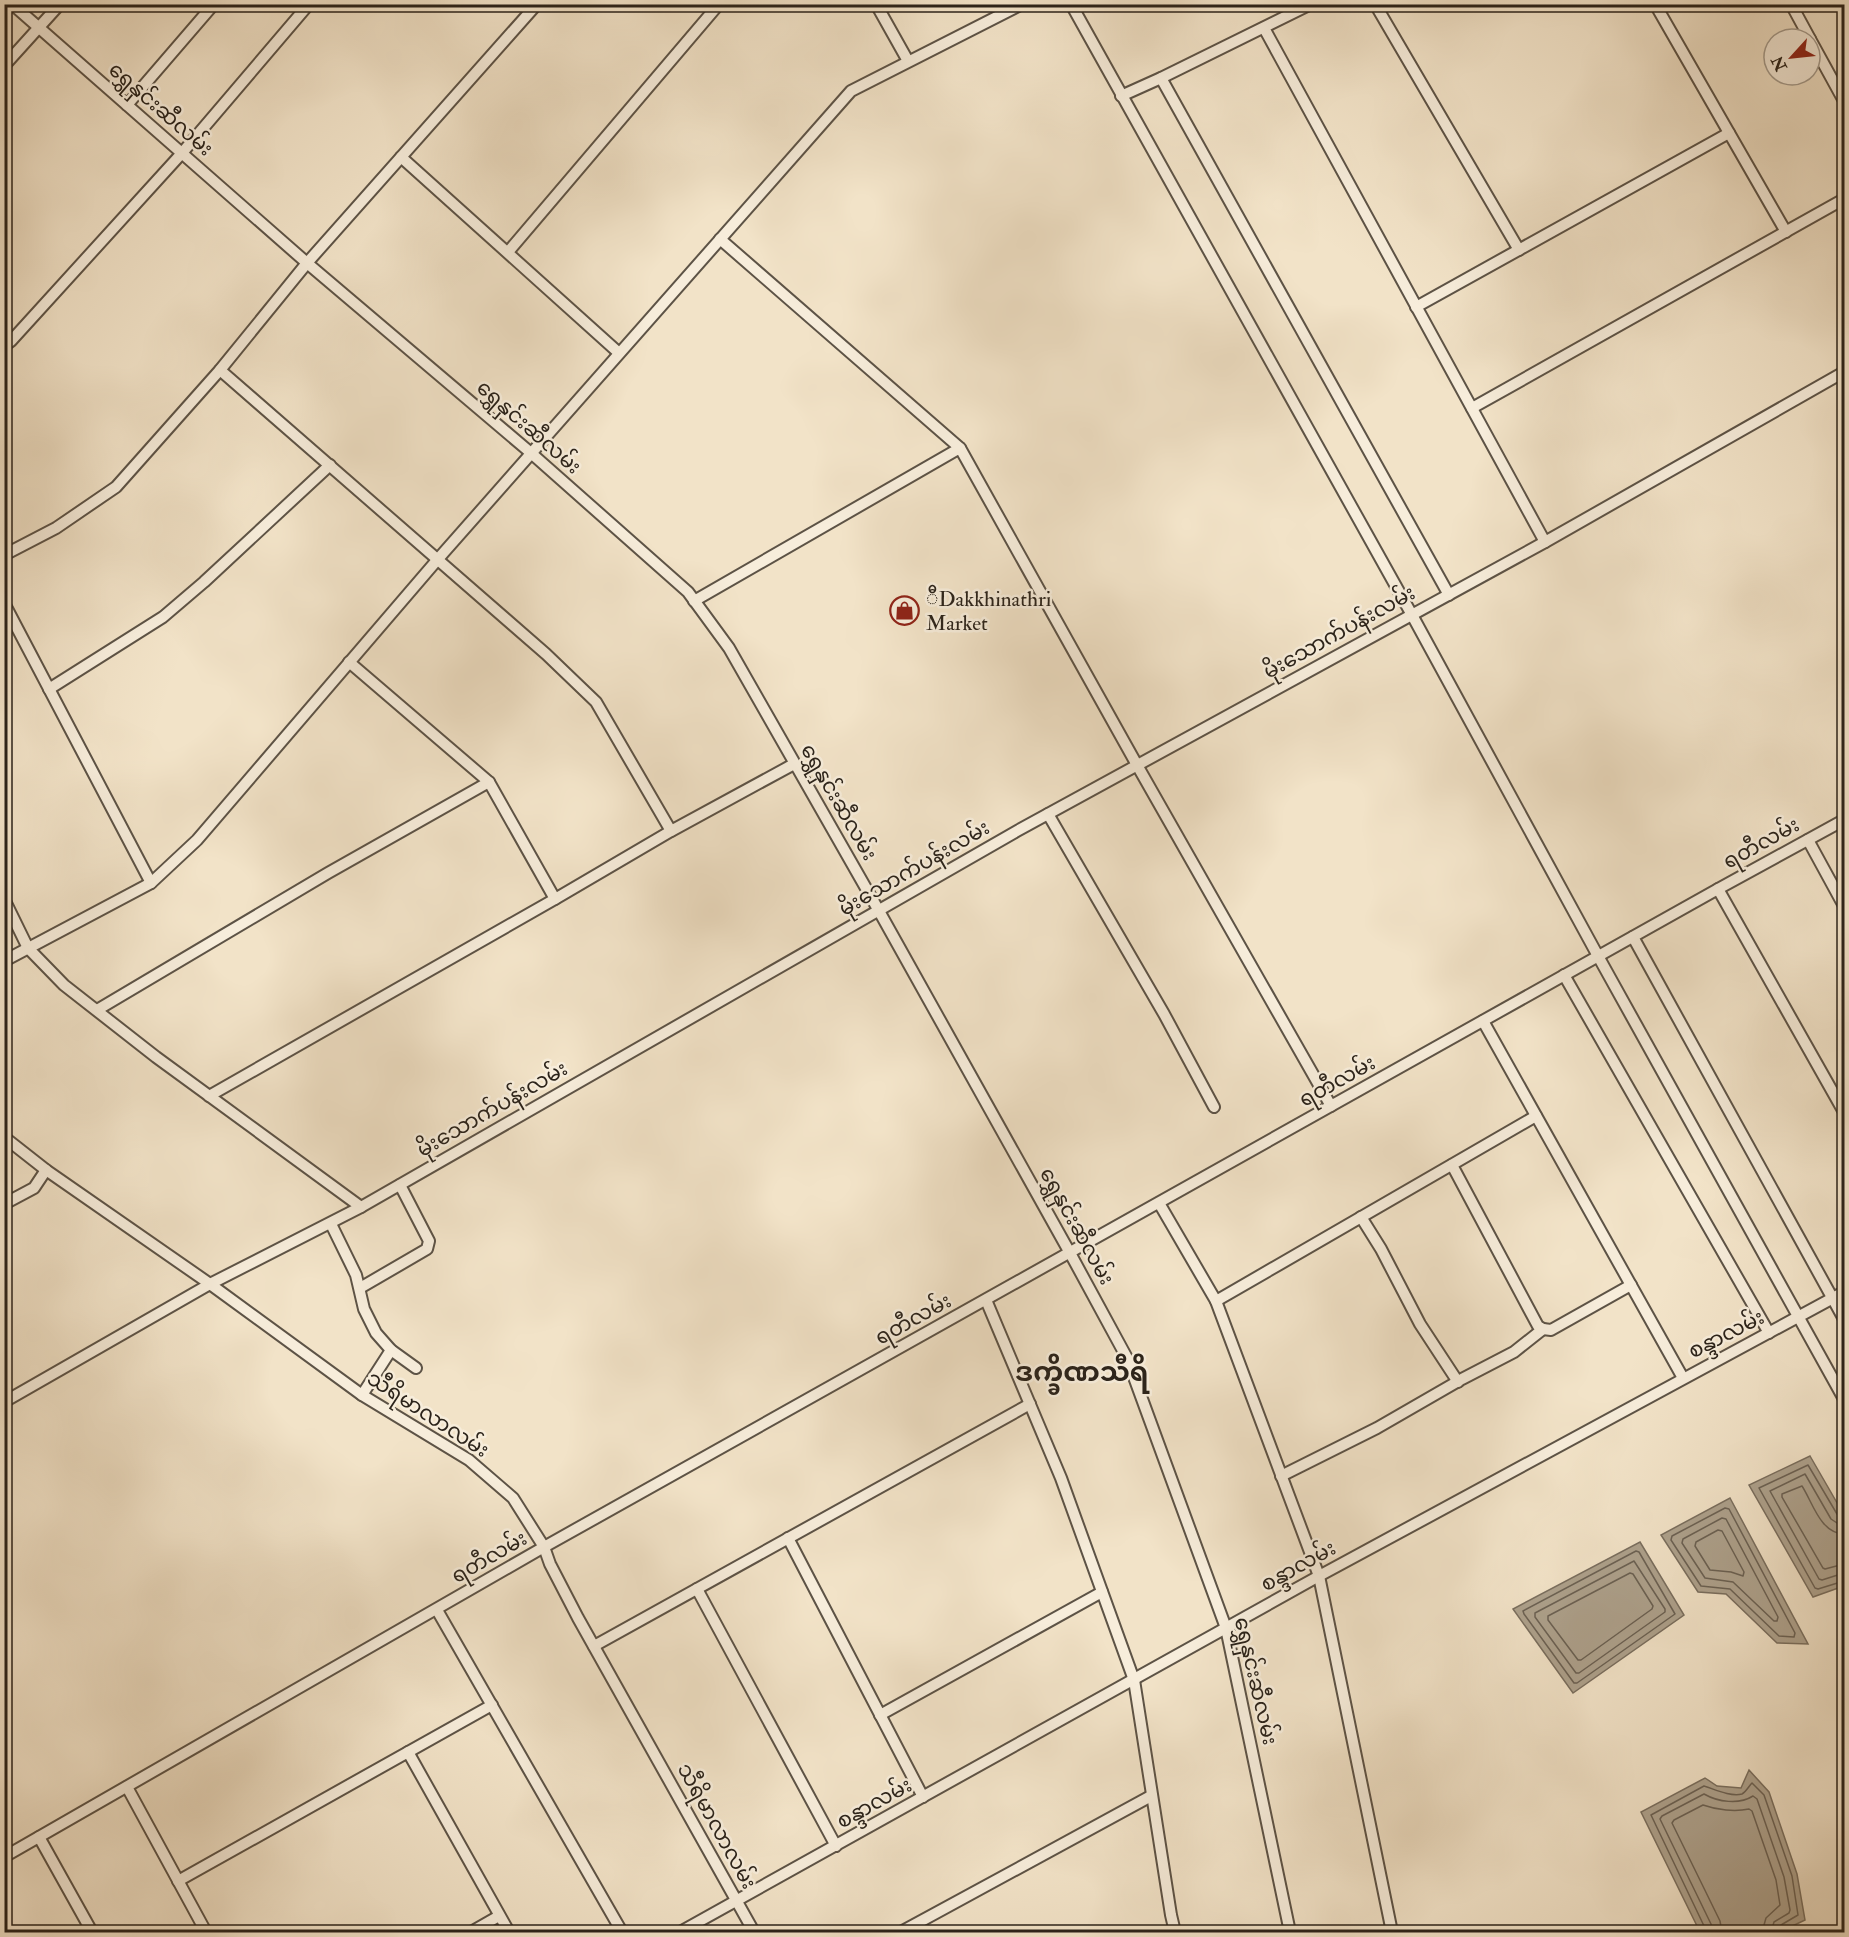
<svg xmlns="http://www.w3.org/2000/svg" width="1849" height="1937" font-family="'IM FELL Double Pica','Noto Sans Myanmar',serif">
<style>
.water{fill:#aea28d;stroke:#7a6f5f;stroke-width:1.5}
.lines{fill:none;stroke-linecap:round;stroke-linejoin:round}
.shore{stroke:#6c6254;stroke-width:1.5}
.minor-casing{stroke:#5d5346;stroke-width:14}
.minor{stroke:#f7eddb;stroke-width:10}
.labels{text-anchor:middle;stroke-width:5;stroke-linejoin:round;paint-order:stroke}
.street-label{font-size:21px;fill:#2b231a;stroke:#f7eddb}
.poi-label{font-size:21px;fill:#2b231a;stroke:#f7eddb;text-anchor:start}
.district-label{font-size:27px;font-weight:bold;fill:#2b231a;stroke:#f7eddb}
</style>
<rect width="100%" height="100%" fill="#f2e3c8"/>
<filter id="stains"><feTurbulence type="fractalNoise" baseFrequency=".00333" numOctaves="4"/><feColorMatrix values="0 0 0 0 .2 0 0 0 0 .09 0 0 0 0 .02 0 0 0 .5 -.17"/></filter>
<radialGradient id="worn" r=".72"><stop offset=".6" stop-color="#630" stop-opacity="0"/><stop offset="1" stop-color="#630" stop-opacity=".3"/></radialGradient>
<!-- water -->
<g class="water">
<polygon points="1810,1456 1844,1515 1844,1586 1813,1597 1749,1485"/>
<polygon points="1730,1498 1808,1644 1777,1643 1726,1594 1698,1592 1661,1535"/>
<polygon points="1640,1542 1684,1615 1573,1693 1513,1609"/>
<polygon points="1749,1770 1769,1792 1797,1874 1805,1920 1780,1932 1700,1932 1641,1812 1705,1778 1717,1786 1741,1788"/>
</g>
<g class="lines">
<!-- shore -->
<g class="shore">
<polygon points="1725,1508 1729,1509 1795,1633 1794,1637 1779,1636 1730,1589 1701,1586 1671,1540 1672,1536"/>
<polyline points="1844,1517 1837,1514 1808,1465 1759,1488 1815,1588 1818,1589 1844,1581"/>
<polygon points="1722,1518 1726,1519 1778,1617 1777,1621 1774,1621 1733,1582 1705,1578 1682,1543 1683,1539"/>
<polyline points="1844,1525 1837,1523 1831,1519 1805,1474 1770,1491 1819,1579 1822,1580 1844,1573"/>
<polygon points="1718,1530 1722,1531 1744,1572 1743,1576 1731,1572 1710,1570 1695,1546 1696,1542"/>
<path d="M1844,1534C1820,1533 1813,1503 1802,1486L1782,1494V1497L1823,1568L1825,1569L1844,1564"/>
<polygon points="1636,1551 1639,1552 1675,1614 1577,1683 1574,1683 1524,1614 1523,1611"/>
<polygon points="1634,1561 1665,1609 1665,1612 1579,1673 1576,1673 1535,1617 1535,1613"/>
<polygon points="1630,1573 1633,1574 1653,1606 1652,1609 1581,1660 1578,1660 1548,1620 1548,1616"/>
<path d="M1705,1932V1928L1651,1815L1704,1786C1714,1789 1730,1797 1742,1794C1746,1792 1749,1786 1752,1783L1764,1795L1792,1876L1798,1915L1781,1925L1779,1932"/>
<path d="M1713,1932L1711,1924L1660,1819L1662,1816L1704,1794C1718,1802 1739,1805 1753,1796L1757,1799L1784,1877L1790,1910L1789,1913L1774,1922L1771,1932"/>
<path d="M1722,1932L1720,1921L1672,1823L1674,1820L1703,1805C1717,1810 1735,1812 1749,1809L1752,1811L1776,1880L1780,1905L1766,1918L1762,1932"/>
</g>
<defs>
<g id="minor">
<polyline points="12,4 307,263 531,453 688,592 729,648 879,911 1070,1253 1127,1358 1226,1628 1290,1932"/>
<polyline points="876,4 908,61"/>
<polyline points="1071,4 1412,615 1598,956 1844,1399"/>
<polyline points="1375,4 1519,250"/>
<polyline points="1655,4 1786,232"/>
<polyline points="1791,4 1810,39"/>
<polyline points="1264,28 1545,542"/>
<polyline points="1810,39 1844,101"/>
<polyline points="4,66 60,4"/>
<polyline points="1161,78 1449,595"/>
<polyline points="1121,96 1161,78 1311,4"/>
<polyline points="127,105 214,4"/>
<polyline points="401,157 619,353"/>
<polyline points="720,239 960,448"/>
<polyline points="508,252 719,4"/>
<polyline points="1416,307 1729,133"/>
<polyline points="4,346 11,341 182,153 309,4"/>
<polyline points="220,370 546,654 596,702 671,831"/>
<polyline points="1472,408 1844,199"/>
<polyline points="4,555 56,528 116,487 220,370 307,263 537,4"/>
<polyline points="694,601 960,448 1137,765 1331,1106"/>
<polyline points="4,603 151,883"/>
<polyline points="49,689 163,617 204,582 330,465"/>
<polyline points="1048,814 1164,1014 1214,1107"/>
<polyline points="1808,840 1844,906"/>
<polyline points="1718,889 1844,1112"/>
<polyline points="4,899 28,948 64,985 156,1057 361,1207"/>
<polyline points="555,899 671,831 794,764"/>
<polyline points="1633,937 1844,1319"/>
<polyline points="4,961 151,883 197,840 438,559 851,91 1022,4"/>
<polyline points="1564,975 1769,1333"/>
<polyline points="97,1010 328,873 489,782"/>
<polyline points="1483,1021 1683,1378"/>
<polyline points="209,1096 555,899 489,782 349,662"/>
<polyline points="4,1137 46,1170 210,1284 362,1395 469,1460 513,1498 544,1547 550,1564 578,1618 754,1932"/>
<polyline points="1452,1165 1538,1326 1543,1329 1551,1330 1631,1285"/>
<polyline points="1159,1203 1216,1301 1319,1576 1392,1932"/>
<polyline points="4,1204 34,1188 46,1170"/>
<polyline points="1361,1217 1381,1249 1420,1324 1458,1382"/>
<polyline points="331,1224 356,1275 364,1309 376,1333 391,1350 416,1368"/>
<polyline points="360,1288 427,1249 429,1241 400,1185"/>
<polyline points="986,1300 1061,1478 1134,1680 1171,1915 1175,1932"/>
<polyline points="1216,1301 1536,1116"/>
<polyline points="362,1395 391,1350"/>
<polyline points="4,1402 210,1284 361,1207 1017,831 1545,542 1844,372"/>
<polyline points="1281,1476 1377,1428 1462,1379 1514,1352 1543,1329"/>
<polyline points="788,1538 923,1797"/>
<polyline points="697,1589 836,1846"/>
<polyline points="437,1610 622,1932"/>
<polyline points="594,1646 1030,1404"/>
<polyline points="880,1715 1102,1592"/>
<polyline points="408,1752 509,1932"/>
<polyline points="127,1787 206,1932"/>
<polyline points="39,1837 92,1932"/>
<polyline points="4,1857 544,1547 1718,889 1844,820"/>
<polyline points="178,1881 492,1705"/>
<polyline points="471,1932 499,1916"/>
<polyline points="680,1932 1319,1576 1844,1292"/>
<polyline points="901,1932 1151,1796"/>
</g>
</defs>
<!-- minor casing -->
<use href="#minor" class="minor-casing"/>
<!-- minor -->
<use href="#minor" class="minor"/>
</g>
<!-- icons -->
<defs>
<symbol id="shop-ring" viewBox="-11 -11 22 22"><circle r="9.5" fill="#f7eddb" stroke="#8f2418" stroke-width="1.5"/><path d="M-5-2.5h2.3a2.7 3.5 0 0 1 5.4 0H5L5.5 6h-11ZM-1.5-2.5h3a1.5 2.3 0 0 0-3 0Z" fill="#8f2418"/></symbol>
</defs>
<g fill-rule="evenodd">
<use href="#shop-ring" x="888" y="594" width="33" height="33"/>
</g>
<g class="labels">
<!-- street labels -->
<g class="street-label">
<text transform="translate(161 109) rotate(41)" y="7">ရွှေနှင်းဆီလမ်း</text>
<text transform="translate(529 427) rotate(41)" y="7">ရွှေနှင်းဆီလမ်း</text>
<text transform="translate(1339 632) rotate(-29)" y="7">မိုးသောက်ပန်းလမ်း</text>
<text transform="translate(839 802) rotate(60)" y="7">ရွှေနှင်းဆီလမ်း</text>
<text transform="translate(1761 843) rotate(-29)" y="7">ရတီလမ်း</text>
<text transform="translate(914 868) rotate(-30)" y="7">မိုးသောက်ပန်းလမ်း</text>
<text transform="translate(1337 1081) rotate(-29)" y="7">ရတီလမ်း</text>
<text transform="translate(492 1109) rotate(-30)" y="7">မိုးသောက်ပန်းလမ်း</text>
<text transform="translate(1077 1226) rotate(61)" y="7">ရွှေနှင်းဆီလမ်း</text>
<text transform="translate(913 1319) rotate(-29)" y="7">ရတီလမ်း</text>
<text transform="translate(1726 1334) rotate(-27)" y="7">စန္ဒာလမ်း</text>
<text transform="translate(428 1414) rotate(33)" y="7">သီရိမာလာလမ်း</text>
<text transform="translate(489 1557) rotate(-30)" y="7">ရတီလမ်း</text>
<text transform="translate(1298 1566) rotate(-29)" y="7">စန္ဒာလမ်း</text>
<text transform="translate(1256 1681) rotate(77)" y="7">ရွှေနှင်းဆီလမ်း</text>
<text transform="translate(874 1803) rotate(-29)" y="7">စန္ဒာလမ်း</text>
<text transform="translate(717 1826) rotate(61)" y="7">သီရိမာလာလမ်း</text>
</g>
<!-- poi labels -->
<g class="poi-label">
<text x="926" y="606">ီDakkhinathri<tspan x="926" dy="24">Market</tspan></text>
</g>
<!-- district labels -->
<g class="district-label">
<text x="1082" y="1381">ဒက္ခိဏသီရိ</text>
</g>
</g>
<!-- margin -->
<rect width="1849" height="1937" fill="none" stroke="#f2e3c8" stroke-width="24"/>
<rect x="6" y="6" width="1837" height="1925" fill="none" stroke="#2b231a" stroke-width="3"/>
<rect x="12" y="12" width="1825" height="1913" fill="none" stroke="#2b231a" stroke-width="1.5"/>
<!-- north arrow -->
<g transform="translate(1792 57) rotate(243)"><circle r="28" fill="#f7eddb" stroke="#a59c8e" stroke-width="1.5"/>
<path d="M0-4.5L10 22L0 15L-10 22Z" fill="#8f2418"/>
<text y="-9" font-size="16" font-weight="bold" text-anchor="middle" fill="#2b231a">N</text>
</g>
<rect width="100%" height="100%" filter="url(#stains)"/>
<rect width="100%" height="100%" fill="url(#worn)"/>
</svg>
